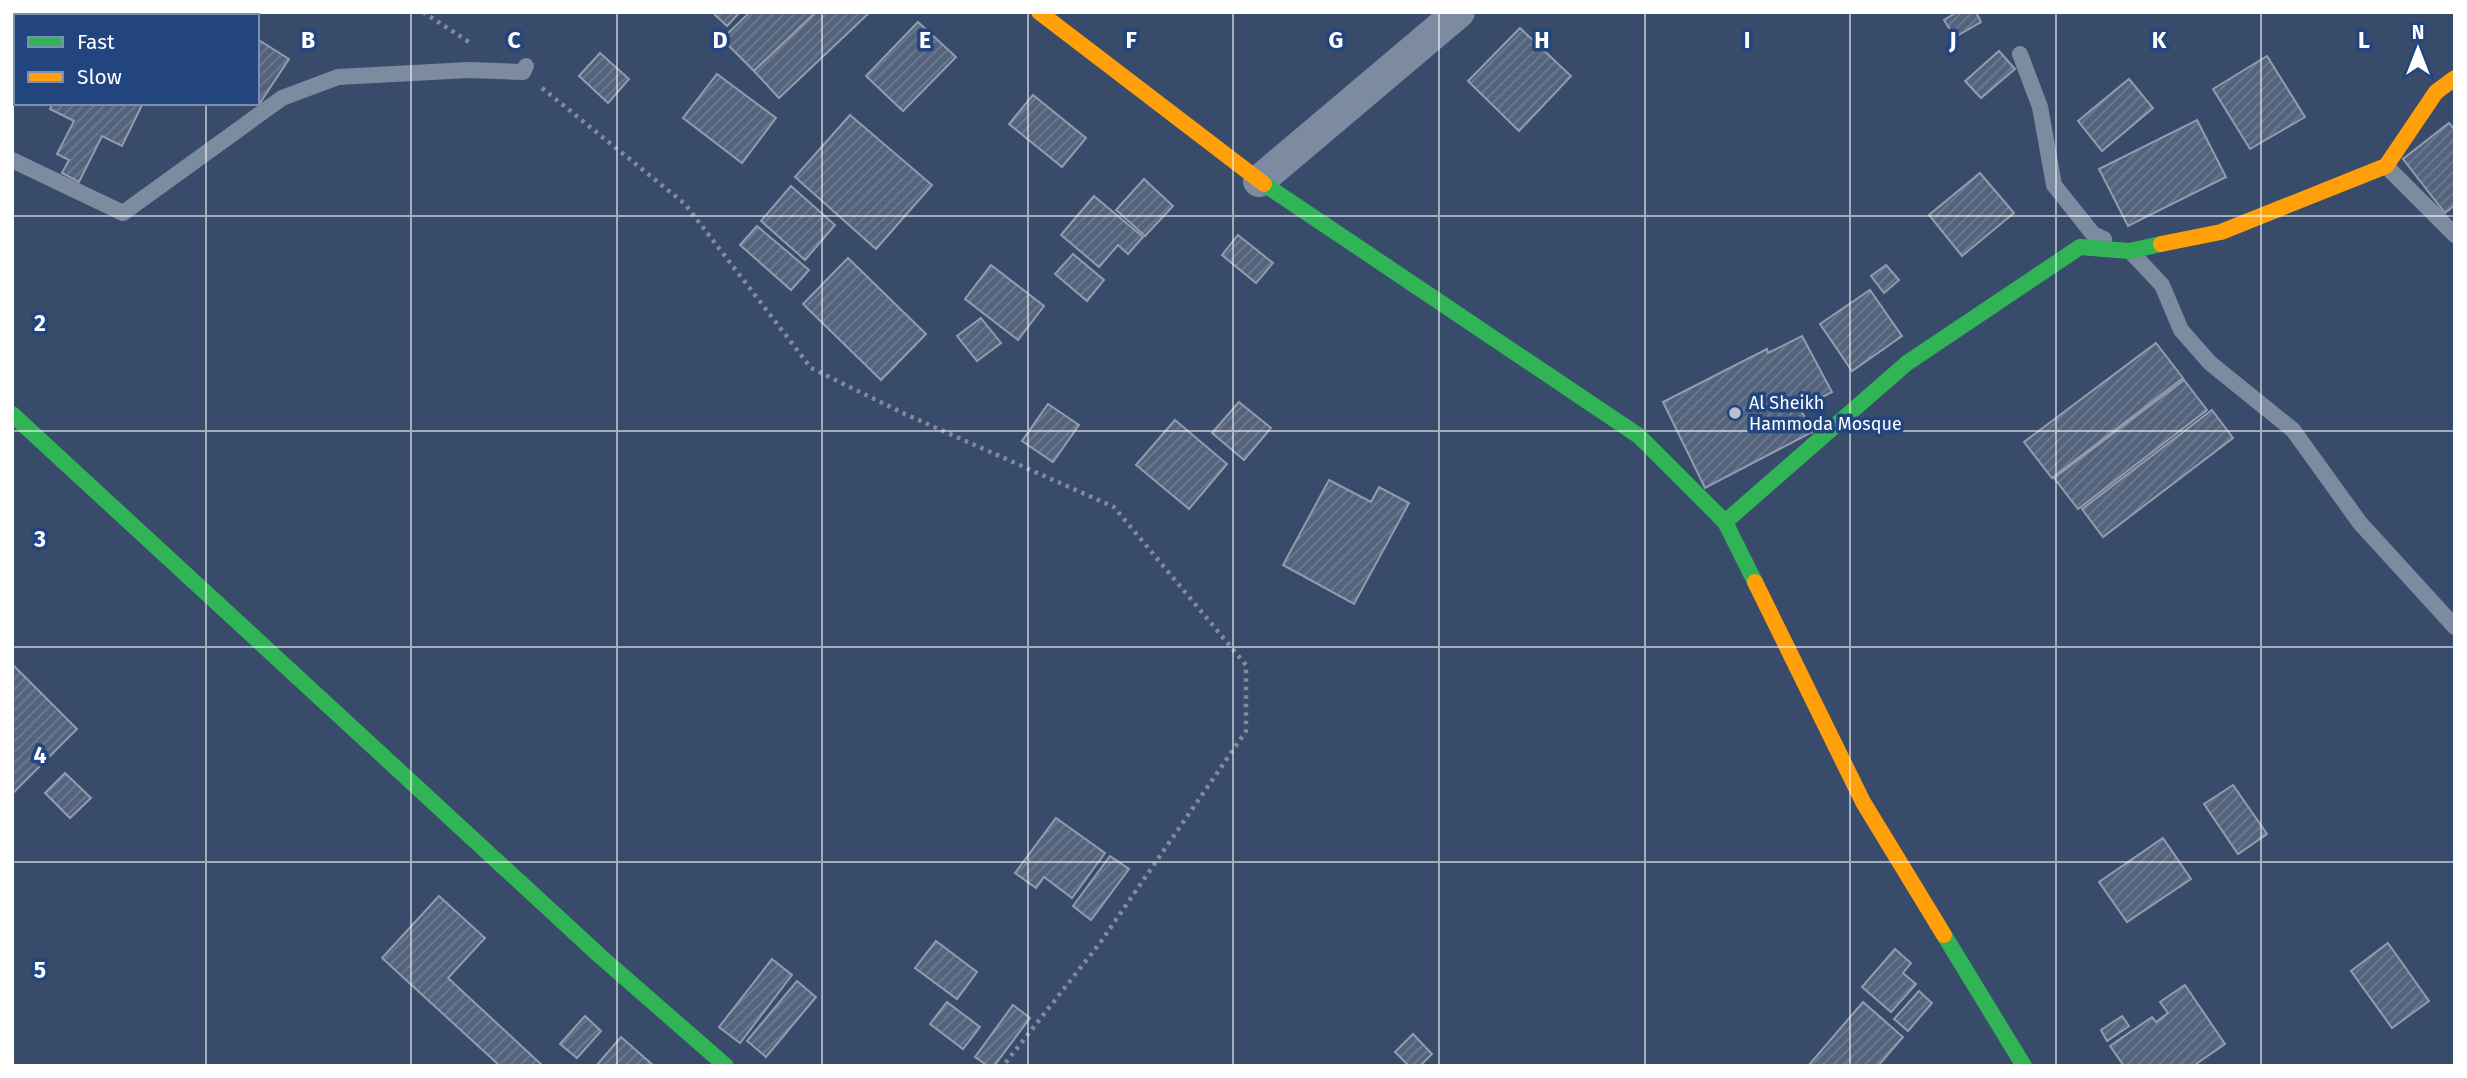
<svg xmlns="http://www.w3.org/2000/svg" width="2467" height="1078" font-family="'Fira Sans',sans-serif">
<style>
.building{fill:url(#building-hatch);stroke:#919caf;stroke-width:2}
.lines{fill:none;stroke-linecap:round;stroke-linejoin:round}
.path{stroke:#7d8ba1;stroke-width:4.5;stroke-dasharray:3.5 5;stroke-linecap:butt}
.lane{stroke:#7d8ba1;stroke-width:16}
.street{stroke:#7d8ba1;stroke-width:32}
.fast{stroke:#30b455;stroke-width:16}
.slow{stroke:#ff9f0a;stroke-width:16}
.grid{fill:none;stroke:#fff;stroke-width:2;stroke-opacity:0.55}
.poi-dot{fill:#b9c0cb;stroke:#224580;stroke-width:2.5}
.labels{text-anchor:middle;stroke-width:7;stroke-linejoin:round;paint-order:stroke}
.poi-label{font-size:18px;fill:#fff;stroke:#224580;text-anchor:start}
.grid-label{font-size:23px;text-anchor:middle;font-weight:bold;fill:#fff;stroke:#224580;stroke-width:7;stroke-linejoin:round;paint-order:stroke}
</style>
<defs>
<pattern id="building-hatch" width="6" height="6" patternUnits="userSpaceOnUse" patternTransform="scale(1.75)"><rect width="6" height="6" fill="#54637c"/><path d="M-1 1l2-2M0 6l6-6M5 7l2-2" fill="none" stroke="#6e7a90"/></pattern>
</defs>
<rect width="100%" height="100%" fill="#384b6a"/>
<!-- building -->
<g class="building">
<polygon points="712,12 740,12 727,26"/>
<polygon points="750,12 816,12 754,71 722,39"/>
<polygon points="816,12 870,12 779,98 754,71"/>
<polygon points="1957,12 1976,12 1981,22 1955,37 1944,20"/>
<polygon points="918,22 956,57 903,111 866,76"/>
<polygon points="1520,28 1571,76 1519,131 1468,81"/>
<polygon points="12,37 16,39 16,76 12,81"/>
<polygon points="257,39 289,59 260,103 257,100"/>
<polygon points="1999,51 2015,69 1981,98 1965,81"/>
<polygon points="600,53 629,79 608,103 579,76"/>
<polygon points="2267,56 2305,117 2250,149 2213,89"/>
<polygon points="717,74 776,118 742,163 683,118"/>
<polygon points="2129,79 2153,108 2102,151 2078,121"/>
<polygon points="1033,95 1086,138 1062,167 1009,124"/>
<polygon points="53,103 143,103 122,146 102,136 79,182 62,173 69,160 57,154 74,121 50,109"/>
<polygon points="850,115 932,185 876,249 795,177"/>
<polygon points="2197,120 2226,177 2128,226 2099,169"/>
<polygon points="2449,123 2455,130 2455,205 2445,213 2403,159"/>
<polygon points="1980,173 2014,213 1962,256 1929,215"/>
<polygon points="1144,179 1173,206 1145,236 1116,210"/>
<polygon points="791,186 835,225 805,260 761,221"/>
<polygon points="1094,196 1143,237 1128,254 1118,245 1099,267 1061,235"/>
<polygon points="757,226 809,270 791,290 740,245"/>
<polygon points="1238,235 1273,263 1256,283 1222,255"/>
<polygon points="1073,254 1104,280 1087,301 1055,274"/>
<polygon points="848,258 926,334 881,380 803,304"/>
<polygon points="991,265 1044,306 1018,340 965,299"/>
<polygon points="1886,265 1899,280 1884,293 1871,276"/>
<polygon points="1870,290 1902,336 1852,371 1820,324"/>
<polygon points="981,318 1001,343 977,361 957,336"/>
<polygon points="1802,336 1832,392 1800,408 1812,432 1705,488 1663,402 1767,349 1768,353"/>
<polygon points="2156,343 2183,378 2052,478 2024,442"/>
<polygon points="2184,380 2207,410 2078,509 2054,478"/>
<polygon points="1239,402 1271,428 1244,460 1212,433"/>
<polygon points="1048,404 1079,425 1053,462 1022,441"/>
<polygon points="2212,410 2233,438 2103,537 2082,509"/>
<polygon points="1175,420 1227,464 1189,509 1136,465"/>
<polygon points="1329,480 1371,502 1379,487 1409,503 1354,604 1283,565"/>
<polygon points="12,664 77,729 12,794"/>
<polygon points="65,773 91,798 70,818 45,793"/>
<polygon points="2233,785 2267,834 2238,854 2204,804"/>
<polygon points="1056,818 1105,853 1072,898 1044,877 1036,888 1015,873"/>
<polygon points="2163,838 2191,879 2127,922 2099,882"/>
<polygon points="1110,856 1129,869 1091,920 1073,906"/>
<polygon points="439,896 485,938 448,978 543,1066 500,1066 382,958"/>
<polygon points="936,941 977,972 957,999 915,968"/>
<polygon points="2388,943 2429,1001 2392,1028 2351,971"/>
<polygon points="1895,949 1911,963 1903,973 1916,984 1891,1012 1862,987"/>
<polygon points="772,959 792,975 740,1043 719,1027"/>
<polygon points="797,981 816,997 766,1057 747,1041"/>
<polygon points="2185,985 2225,1044 2193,1066 2124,1066 2110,1046 2152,1017 2156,1022 2168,1013 2160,1002"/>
<polygon points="1919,991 1932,1003 1908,1031 1894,1019"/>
<polygon points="947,1002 980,1027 963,1049 930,1024"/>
<polygon points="1863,1002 1903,1037 1878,1066 1808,1066"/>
<polygon points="1013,1005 1030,1018 994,1066 988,1066 975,1057"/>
<polygon points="585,1016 601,1031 577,1058 560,1044"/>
<polygon points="2122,1016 2129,1026 2107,1041 2101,1030"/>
<polygon points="1413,1034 1432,1054 1420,1066 1409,1066 1395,1052"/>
<polygon points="621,1037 654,1066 596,1066"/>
</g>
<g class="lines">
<!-- path -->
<g class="path">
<polyline points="423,12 469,42"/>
<polyline points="542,88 685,204 811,368 905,414 1114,507 1246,665 1246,731 1100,943 1003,1066"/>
</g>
<!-- lane -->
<g class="lane">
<polyline points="2020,54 2040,107 2054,185 2093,234 2104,239"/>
<polyline points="12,160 123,213 282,98 338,77 469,70 523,72 526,66"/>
<polyline points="2386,166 2455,235"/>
<polyline points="2131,252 2162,285 2181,330 2210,363 2293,430 2360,523 2455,627"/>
</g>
<!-- street -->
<polyline class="street" points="1259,181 1459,12"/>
<!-- fast -->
<g class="fast">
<polyline points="1264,184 1639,436 1725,522 1755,582"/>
<polyline points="12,414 600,956 726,1066"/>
<polyline points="1725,522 1907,363 2080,247 2129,251 2161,244"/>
<polyline points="1944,935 2024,1066"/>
</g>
<!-- slow -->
<g class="slow">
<polyline points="1039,12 1264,184"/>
<polyline points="2161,244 2221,232 2386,166 2436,92 2455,78"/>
<polyline points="1755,582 1863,802 1944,935"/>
</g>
</g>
<!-- grid -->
<path class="grid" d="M206,12V16M411,12V1066M617,12V1066M822,12V1066M1028,12V1066M1233,12V1066M1439,12V1066M1645,12V1066M1850,12V1066M2056,12V1066M2261,12V1066M206,103V1066M12,216H2455M12,431H2455M12,647H2455M12,862H2455"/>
<!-- markers -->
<circle class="poi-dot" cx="1735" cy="413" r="7"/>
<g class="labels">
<!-- poi labels -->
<g class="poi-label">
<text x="1749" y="409">Al Sheikh<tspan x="1749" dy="21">Hammoda Mosque</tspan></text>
</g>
</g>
<g class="grid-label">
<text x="308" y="48">B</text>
<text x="514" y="48">C</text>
<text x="720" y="48">D</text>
<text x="925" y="48">E</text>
<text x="1131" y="48">F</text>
<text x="1336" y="48">G</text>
<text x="1542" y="48">H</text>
<text x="1747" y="48">I</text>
<text x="1953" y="48">J</text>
<text x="2159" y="48">K</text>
<text x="2364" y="48">L</text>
<text x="40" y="331">2</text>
<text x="40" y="547">3</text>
<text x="40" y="763">4</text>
<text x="40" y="978">5</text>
</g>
<!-- border -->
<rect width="2467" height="1078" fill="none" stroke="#ffffff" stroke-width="28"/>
<!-- legend -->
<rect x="14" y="14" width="245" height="91" fill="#224580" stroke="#7a8fb3" stroke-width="2"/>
<rect x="28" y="37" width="35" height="10" fill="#30b455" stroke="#7a8fb3" stroke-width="2"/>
<text x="77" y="49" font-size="21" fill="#ffffff">Fast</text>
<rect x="28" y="72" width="35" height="10" fill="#ff9f0a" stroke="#7a8fb3" stroke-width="2"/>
<text x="77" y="84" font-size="21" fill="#ffffff">Slow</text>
<!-- north arrow -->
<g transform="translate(2418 49)" stroke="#224580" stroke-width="5" paint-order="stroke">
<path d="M0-5L12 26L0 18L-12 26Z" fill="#ffffff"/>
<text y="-10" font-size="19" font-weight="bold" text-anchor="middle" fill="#ffffff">N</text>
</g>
</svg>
